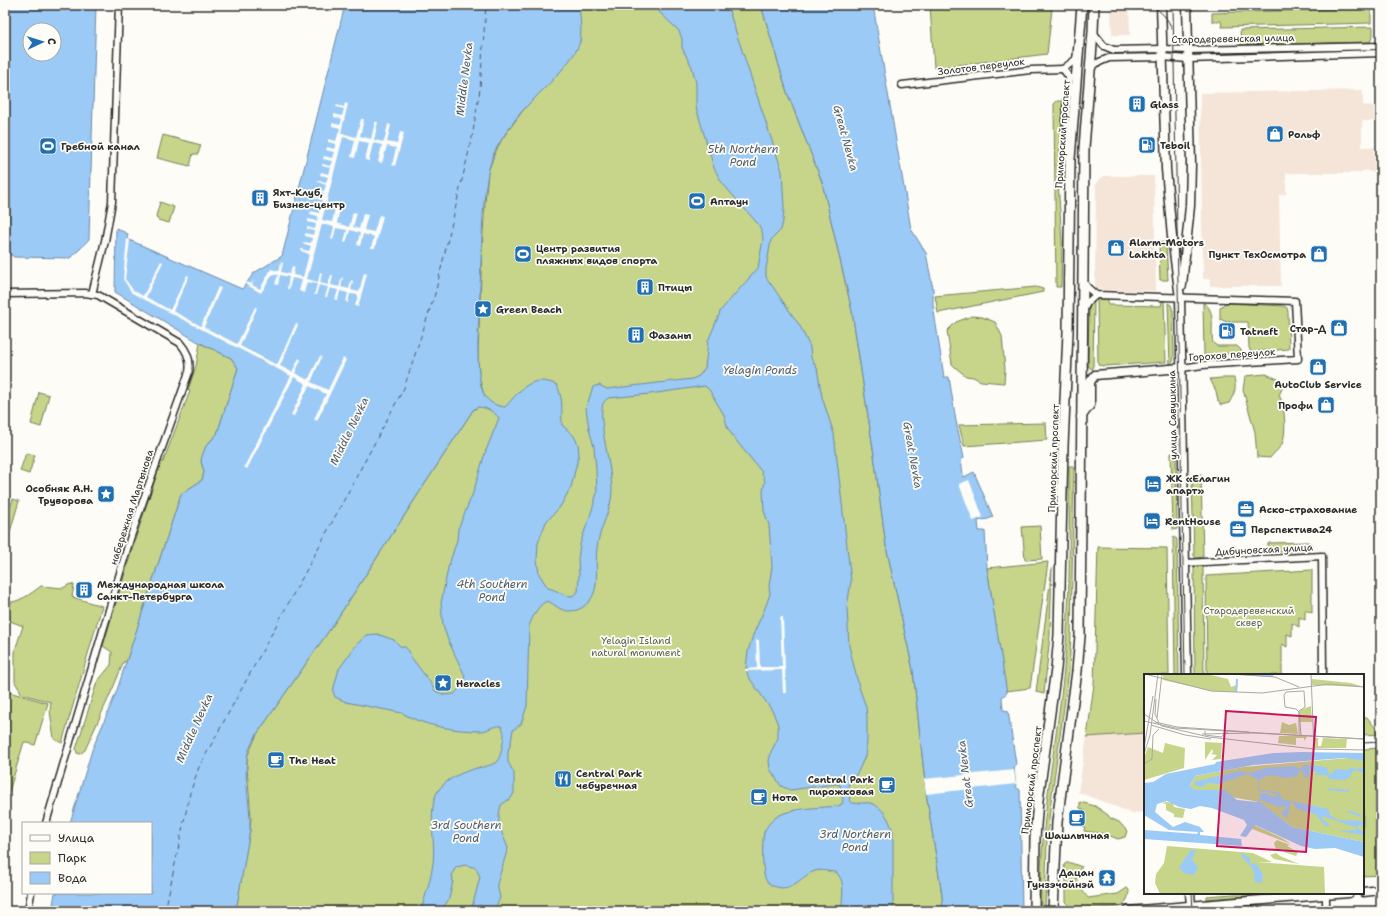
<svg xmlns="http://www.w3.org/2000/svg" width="1386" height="916" font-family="'Shantell Sans',sans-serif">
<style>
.built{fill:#f4e5d8}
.green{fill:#c6d58a;stroke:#78805a}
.water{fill:#9bcaf6;stroke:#6e8aa5;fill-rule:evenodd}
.pier{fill:#fdfcf7}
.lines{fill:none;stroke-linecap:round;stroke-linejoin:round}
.ferry{stroke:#4d5b68;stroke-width:1;stroke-dasharray:5 4;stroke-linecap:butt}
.street-casing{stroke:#2b2b2b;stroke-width:9}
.secondary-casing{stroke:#2b2b2b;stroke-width:11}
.primary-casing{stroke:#2b2b2b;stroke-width:12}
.street{stroke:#fdfcf7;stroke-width:6}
.secondary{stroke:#fdfcf7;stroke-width:8}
.primary{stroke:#fdfcf7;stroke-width:9}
.tram{stroke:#2b2b2b;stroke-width:1}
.labels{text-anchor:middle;stroke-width:3.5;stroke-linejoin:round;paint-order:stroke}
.street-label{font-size:10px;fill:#2b2b2b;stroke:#fdfcf7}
.poi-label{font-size:10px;font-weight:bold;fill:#2b2b2b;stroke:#fdfcf7;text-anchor:start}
.park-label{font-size:10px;fill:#5a5e48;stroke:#fdfcf7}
.water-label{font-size:11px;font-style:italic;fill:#4d5b68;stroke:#fdfcf7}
.inset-river{fill:none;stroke:#9bcaf6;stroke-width:2}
.inset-road{fill:none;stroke:#a9a8a5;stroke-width:1}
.view{fill:#c2185b;fill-opacity:0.15;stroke:#c2185b;stroke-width:2}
.inset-edge{fill:none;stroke:#2b2b2b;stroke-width:2}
</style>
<rect width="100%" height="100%" fill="#fdfcf7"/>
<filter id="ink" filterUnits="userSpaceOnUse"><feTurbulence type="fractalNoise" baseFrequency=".025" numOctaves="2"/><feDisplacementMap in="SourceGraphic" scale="8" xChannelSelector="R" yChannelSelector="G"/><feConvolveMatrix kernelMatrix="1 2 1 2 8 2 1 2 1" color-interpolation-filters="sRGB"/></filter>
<g filter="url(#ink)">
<!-- built -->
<g class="built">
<polygon points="1111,5 1129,5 1130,35 1112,35"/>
<polygon points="1363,90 1363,105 1374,106 1374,121 1362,121 1362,147 1374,147 1374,173 1365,170 1359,173 1286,173 1286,194 1279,195 1281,286 1210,286 1210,279 1203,279 1200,93"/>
<polygon points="1104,176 1154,176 1156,291 1102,290 1095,288 1096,183"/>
<polygon points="1145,733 1145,812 1132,813 1078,792 1087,737"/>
</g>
<!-- green -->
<g class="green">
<polygon points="579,5 761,5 787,92 822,182 852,311 874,455 886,546 913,670 926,792 942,895 943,911 236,911 245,857 250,830 251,818 247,768 247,757 257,734 335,622 473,410 478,407 484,395 479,377 478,355 482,249 485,203 488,172 494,155 502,139 524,109 542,90 580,42"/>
<polygon points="930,5 1048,5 1052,9 1047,54 934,68"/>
<polygon points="1371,8 1371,23 1222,27 1221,21 1212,21 1212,13"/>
<polygon points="1373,27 1373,35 1370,42 1241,45 1240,30"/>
<polygon points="1057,101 1063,101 1058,181 1062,242 1061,287 1056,287 1054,104"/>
<polygon points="163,135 201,145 198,154 193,154 190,166 157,158"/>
<polygon points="160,202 174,207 169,223 158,220 156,216"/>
<polygon points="1159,241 1166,243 1168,280 1160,280"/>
<polygon points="1036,287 1043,289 1043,292 938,313 935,296"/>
<polygon points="1097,299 1108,299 1108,305 1161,306 1162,301 1164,301 1166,362 1104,366 1098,365"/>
<polygon points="1094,300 1093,370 1089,367 1088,363 1089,307 1089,304"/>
<polygon points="1168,303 1171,305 1173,311 1174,355 1173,362 1170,365"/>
<path d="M1203,303C1217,309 1210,331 1213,343L1217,346H1237L1241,350V353L1204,355Z"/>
<polygon points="1225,303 1284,306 1287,308 1288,312 1289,349 1251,352 1249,348 1248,322 1227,322 1220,319 1220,308"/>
<polygon points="972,316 982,317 995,322 1002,336 1005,369 1004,383 981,381 973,377 966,376 956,368 952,364 947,331 956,322"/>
<polygon points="200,343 231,358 238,368 217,434 206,446 201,461 204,472 202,480 181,494 126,663 124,661 113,688 85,750 80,754 77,753 76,749 97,682 111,665 112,652 103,646 135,540 161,462 163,462 190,391 188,390 196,366"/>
<path d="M1266,374L1280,380L1283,387L1279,395C1285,405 1287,433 1282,444C1280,448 1273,454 1270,458L1257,457L1255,432L1243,390L1245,376Z"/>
<path d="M1221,378H1234C1237,389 1234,394 1229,403L1221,405L1218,401L1216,391L1210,379Z"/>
<polygon points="39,392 49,395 41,427 31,424"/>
<polygon points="1046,423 1047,440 964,446 959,425"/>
<polygon points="26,453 35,455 29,474 20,471"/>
<polygon points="1171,453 1176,455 1177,529 1173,530"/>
<path d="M1069,466H1074L1071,635L1069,671L1051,801L1047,839L1045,911H1041C1038,829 1056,750 1064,669C1071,602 1069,533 1069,466Z"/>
<polygon points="1195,474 1201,474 1203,557 1196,558 1194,556 1192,478"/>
<polygon points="13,499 19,501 10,532 5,531 5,524"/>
<polygon points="1040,526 1042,559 1025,560 1022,527"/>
<polygon points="1173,537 1177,539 1179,675 1175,675"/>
<path d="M1308,542L1312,545V548L1309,551L1270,552C1267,549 1266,546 1269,543Z"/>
<polygon points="1098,547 1167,548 1169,675 1145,675 1145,733 1087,737 1094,684"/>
<polygon points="1048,562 1030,688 1006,691 987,568"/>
<polygon points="1195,566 1203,566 1204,675 1195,675 1194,568"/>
<polygon points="1052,568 1050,635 1044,694 1036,692"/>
<polygon points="1312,570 1312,613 1305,610 1305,620 1299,617 1299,627 1292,623 1292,636 1287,634 1287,647 1282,644 1282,675 1207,675 1206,576"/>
<path d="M70,584L74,585L72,597L102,606L62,743L54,739L50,711L51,702L22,694L15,682V650L23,626L5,619V603C20,602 29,595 41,586L63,588Z"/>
<polygon points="5,691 48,703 35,745 24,742 5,805"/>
<polygon points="1363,717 1367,717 1380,734 1363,735"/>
<polygon points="1381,748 1381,875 1363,876 1363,749"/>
<polygon points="1080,802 1095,806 1108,815 1110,818 1119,822 1127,831 1125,837 1118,839 1105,834 1084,831 1086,812 1080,808"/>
<path d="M1066,863H1071L1082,867C1081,869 1079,870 1078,872C1073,881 1083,891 1088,898L1118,894L1127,888L1129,890C1129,897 1126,904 1119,907L1070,909L1066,901V876L1064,865Z"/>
<polygon points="1246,893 1288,893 1207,899 1207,896"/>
</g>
<!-- water -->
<g class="water">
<path d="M5,5H96L89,239L80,249L70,258L14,257L5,250ZM30,30H54V54H30Z"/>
<path d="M345,5H579C580,16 582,30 580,41C577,59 538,94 525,108C513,121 502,138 494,153C492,159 489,167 488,173C481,211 482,250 480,288C480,312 473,377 485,396C489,403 497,406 505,407C521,390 531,373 557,385C564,401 561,409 562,425L574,436L578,444L579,454L571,487L560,507L546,522L538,543L537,560L539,574L548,588C557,590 564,596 572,596L578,592L579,574L578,560L580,544L592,510L597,493L596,469L594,447L589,429L586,408L593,387L599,385L607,389L692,379L699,376L705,368L708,341L721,310L758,268L763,239L762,231L758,224L722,183L714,168L696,107V83L692,67L682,48V39L679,31L652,5H727L782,171L784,208L783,221L781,230L771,240L766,269V277L800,326L810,347L811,358L817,368L822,397L834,434L851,581L847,607L849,646L859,687L866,707L867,716V741L865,756L859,770L852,781L849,784L848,787L850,802C857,805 863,802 870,803C883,806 890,821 893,832V911H842C841,897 847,883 836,872C830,872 821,869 815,871C802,875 793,892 777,887C771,886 767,883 765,878C762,870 762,840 764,832C767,826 772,819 778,816C793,807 821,808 838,806L842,804L843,799L840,785L836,784L790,790L781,786L770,769L769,761L771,752L778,738V725L773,712L748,676L746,668L748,651L753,635L765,608L770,594L769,586L772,566L769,525L764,511L763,491L765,481L761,471L738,443L728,429L724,415L710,391L705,386L650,394L608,398L603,403C602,409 601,415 602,421C604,444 611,467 612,490C612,510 599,528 597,548C594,570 603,593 583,607C578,611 569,612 563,610C557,608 553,603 547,601C538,605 533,616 529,626L527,706L521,724L513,730L511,742L508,751V762L514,773V793L511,798L501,805L499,814V826L508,848L497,884L500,898L494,911H471L480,877L476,868L466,865L456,867L452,874L453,881L449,899L441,911H421C425,896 431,879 433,863C436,842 426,805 440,788C450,777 463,772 477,768C483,767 490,766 495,763C501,758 501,750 503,743C504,736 505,732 501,726C493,725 488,731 481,731C456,731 423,726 402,713L346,702L335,697L333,691L339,669L357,644L367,635L377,634L394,640L400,646L405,647L409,651L411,657L430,682L435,691L445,695L454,694L462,686L465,676L448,640L443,626L441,603L448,568L457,540L458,529L473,493L485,453L499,418C493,411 488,408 478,407L473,410L335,622L257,734C253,742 248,749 247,758C244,781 251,807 250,830L236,911H52L55,893H151V823H70L92,750L116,693L181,494L202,480L204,472L201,461L202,456L206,446L217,434L238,368L231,358L200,343L115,292L116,228L128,234L127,239L242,289L254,273L282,256Z"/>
<polygon points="761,5 873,5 911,229 926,253 933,289 933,305 944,377 949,377 956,421 964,458 961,459 963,475 964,477 974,472 993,517 988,519 978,521 979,531 985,531 987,568 1007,693 1002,697 1003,710 1008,711 1016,764 1014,768 1016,787 1020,790 1022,911 943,911 942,895 926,792 913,670 886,546 874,455 852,311 822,182 787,92"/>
</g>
<!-- pier -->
<g class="pier">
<polygon points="345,103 348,104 341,133 356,137 361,119 364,119 360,136 371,139 375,122 378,122 374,140 384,142 388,124 391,125 387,142 397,144 400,132 404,133 395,166 392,165 396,148 387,146 382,163 378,162 382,145 373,143 369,161 365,160 369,143 359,141 355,158 351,157 355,140 343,137 322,220 332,222 335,208 340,209 337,223 349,227 353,212 357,213 353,227 359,229 363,214 368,215 364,230 374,232 379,215 383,216 375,248 371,248 374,237 363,234 360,246 357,245 360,233 350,230 346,243 344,242 347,230 336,228 333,240 331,239 334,227 322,224 307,279 318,282 320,272 322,273 320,283 328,285 331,275 333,275 331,285 339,287 342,277 343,278 341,287 349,289 351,280 353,281 351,290 359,292 364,273 367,274 358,307 355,306 358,295 350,294 348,303 346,302 348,293 340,291 338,300 335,300 338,290 330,288 327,297 325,297 328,287 319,285 316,295 314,295 317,284 307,282 304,293 299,291 302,280 292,278 289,289 287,289 289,277 280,275 278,285 275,284 278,275 273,274 261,293 245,284 247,282 251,284 254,280 252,285 260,289 271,269 279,271 281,262 283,263 281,272 290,274 292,266 295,267 293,275 303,277 309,254 301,251 301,249 309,251 311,246 302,243 303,242 311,243 312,238 305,236 305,233 313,235 314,231 307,229 307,227 315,229 316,224 308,222 308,219 317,221 318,216 310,214 311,211 319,213 320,208 311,206 312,203 321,205 322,200 313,198 314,197 322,199 324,193 315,191 316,189 324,191 326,185 318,182 318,180 326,182 328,177 320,175 321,172 328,174 330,168 322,166 322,164 330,166 332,161 323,159 324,156 332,158 334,152 326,150 327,147 334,149 336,144 328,142 328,139 336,141 340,128 332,126 332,123 340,125 342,119 334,117 334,114 342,116 344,109 336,107 337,105 344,107"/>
<polygon points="127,239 130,240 125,279 133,290 143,296 161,261 163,262 146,297 170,310 187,275 189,276 173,311 201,326 218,287 221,288 204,327 237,344 255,307 257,308 240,346 277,365 296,323 298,325 280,366 292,372 299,358 301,360 295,373 308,380 320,356 322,357 311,382 328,390 343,358 346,360 317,421 314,419 326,394 309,386 294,416 291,415 306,384 294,377 247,469 244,467 291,376 132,293 123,279"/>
<polygon points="969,480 983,517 973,521 959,484"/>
<polygon points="780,617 783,617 786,693 783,693 782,670 745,671 745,669 757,668 756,640 759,640 760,667 782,667"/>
<polygon points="1014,770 1016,784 926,794 924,779"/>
</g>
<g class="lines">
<!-- ferry -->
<polyline class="ferry" points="165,911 190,793 199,767 307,569 404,388 435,294 472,138 480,89 486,5"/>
<defs>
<g id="street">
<polyline points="1093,32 1104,46 1114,50 1162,49 1188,50 1381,46"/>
<polyline points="1090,69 1097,63 1109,58 1162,57 1188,59 1381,53"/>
<polyline points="902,85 1031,70 1063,69"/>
<polyline points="1072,134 1065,121 1069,77 1063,69 1075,60 1078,55"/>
<polyline points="1083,281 1087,287 1096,295 1295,301 1298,359 1202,365 1182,368"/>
<path d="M5,294L85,293L98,295L180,343C188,352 191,361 189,372L149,484L130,539L46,823"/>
<polyline points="92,294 105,241 112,202 119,5"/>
<polyline points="1084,309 1087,303 1096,295"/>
<polyline points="1185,563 1322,556 1323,675"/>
<polyline points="1326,893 1326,911"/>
<polyline points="28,911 31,893"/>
</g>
<g id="secondary">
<polyline points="1161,5 1166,169 1172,237 1180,298 1187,675"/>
<polyline points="1182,285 1190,206 1191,164 1187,5"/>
<polyline points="1081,417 1090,405 1090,382 1095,375 1182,368"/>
<polyline points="1363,892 1381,890"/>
<polyline points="1190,893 1191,906 1193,909"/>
<polyline points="1128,911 1349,893"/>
</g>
<g id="primary">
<polyline points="1034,911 1035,838 1038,800 1056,669 1059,635 1063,446 1068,332 1070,159 1082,5"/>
<polyline points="1053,911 1057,822 1077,671 1080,636 1084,148 1093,32 1094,5"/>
</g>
</defs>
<!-- street casing -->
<use href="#street" class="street-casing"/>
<!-- secondary casing -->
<use href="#secondary" class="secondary-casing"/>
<!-- primary casing -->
<use href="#primary" class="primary-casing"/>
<!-- street -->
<use href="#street" class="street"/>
<!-- secondary -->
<use href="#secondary" class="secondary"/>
<!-- primary -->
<use href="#primary" class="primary"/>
<!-- tram -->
<g class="tram">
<path d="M1152,5C1161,12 1168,18 1172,29"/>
<polyline points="1173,5 1185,675"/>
<polyline points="1363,743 1381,742"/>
<polyline points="1192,893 1193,911"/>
</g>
</g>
</g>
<!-- icons -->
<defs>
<symbol id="building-square" viewBox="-11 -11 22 22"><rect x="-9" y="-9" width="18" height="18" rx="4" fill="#1f6fb2" stroke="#fdfcf7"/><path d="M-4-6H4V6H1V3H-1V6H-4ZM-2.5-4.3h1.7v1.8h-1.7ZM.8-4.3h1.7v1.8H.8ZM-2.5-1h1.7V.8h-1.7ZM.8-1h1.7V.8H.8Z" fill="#fff"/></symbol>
<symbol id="shop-square" viewBox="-11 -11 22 22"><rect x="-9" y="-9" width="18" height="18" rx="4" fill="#1f6fb2" stroke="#fdfcf7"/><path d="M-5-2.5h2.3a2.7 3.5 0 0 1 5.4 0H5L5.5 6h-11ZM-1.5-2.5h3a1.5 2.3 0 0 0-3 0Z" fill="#fff"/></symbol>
<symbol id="fuel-square" viewBox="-11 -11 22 22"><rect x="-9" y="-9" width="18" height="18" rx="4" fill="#1f6fb2" stroke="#fdfcf7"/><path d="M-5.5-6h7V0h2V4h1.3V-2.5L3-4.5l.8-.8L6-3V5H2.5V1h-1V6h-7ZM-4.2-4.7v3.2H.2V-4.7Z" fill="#fff"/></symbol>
<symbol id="stadium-square" viewBox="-11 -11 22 22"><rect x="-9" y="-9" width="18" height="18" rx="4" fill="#1f6fb2" stroke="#fdfcf7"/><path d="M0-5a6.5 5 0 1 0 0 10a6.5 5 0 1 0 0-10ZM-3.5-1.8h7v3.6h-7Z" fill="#fff"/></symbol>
<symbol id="sight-square" viewBox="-11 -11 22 22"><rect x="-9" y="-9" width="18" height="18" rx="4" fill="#1f6fb2" stroke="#fdfcf7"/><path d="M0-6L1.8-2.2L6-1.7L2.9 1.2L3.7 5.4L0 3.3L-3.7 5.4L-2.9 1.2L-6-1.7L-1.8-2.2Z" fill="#fff"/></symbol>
<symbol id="hotel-square" viewBox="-11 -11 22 22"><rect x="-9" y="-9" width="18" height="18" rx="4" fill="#1f6fb2" stroke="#fdfcf7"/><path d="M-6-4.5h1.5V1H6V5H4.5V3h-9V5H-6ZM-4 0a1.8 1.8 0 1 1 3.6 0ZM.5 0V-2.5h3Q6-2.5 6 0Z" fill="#fff"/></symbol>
<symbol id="office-square" viewBox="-11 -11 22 22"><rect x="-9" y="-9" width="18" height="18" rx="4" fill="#1f6fb2" stroke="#fdfcf7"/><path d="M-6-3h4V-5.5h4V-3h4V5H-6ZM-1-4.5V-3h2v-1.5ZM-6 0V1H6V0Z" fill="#fff"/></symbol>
<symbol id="cafe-square" viewBox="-11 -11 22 22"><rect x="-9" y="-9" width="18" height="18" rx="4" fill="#1f6fb2" stroke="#fdfcf7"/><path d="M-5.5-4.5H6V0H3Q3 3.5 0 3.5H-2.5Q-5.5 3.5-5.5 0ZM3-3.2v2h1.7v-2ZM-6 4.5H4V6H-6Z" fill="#fff"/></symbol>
<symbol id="restaurant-square" viewBox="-11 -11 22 22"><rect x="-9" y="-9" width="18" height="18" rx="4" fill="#1f6fb2" stroke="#fdfcf7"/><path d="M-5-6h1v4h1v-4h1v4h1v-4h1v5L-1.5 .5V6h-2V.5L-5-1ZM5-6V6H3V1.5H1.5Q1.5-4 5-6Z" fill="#fff"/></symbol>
<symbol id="temple-square" viewBox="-11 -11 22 22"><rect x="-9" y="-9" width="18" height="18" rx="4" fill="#1f6fb2" stroke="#fdfcf7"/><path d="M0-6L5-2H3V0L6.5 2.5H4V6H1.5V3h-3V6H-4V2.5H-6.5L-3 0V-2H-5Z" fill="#fff"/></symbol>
</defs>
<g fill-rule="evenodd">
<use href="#building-square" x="1127" y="94" width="20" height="20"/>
<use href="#shop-square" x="1265" y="124" width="20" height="20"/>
<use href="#fuel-square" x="1137" y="135" width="20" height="20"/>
<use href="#stadium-square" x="38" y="136" width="20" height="20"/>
<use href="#building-square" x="250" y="188" width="20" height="20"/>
<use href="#stadium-square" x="687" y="191" width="20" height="20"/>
<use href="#shop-square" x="1106" y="238" width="20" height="20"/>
<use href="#stadium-square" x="513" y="244" width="20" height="20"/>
<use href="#shop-square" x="1309" y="244" width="20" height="20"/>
<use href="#building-square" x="635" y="277" width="20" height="20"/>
<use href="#sight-square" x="473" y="299" width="20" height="20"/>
<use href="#shop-square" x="1329" y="318" width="20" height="20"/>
<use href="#fuel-square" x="1217" y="321" width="20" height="20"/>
<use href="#building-square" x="626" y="325" width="20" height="20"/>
<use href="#shop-square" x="1308" y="357" width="20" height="20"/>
<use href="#shop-square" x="1316" y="395" width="20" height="20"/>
<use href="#hotel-square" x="1143" y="474" width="20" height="20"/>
<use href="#sight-square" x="96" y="484" width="20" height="20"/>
<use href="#office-square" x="1236" y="499" width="20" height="20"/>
<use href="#hotel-square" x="1142" y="511" width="20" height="20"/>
<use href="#office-square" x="1228" y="519" width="20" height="20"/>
<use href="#building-square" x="74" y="580" width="20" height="20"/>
<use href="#sight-square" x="433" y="673" width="20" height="20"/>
<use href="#cafe-square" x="266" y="750" width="20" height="20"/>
<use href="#restaurant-square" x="553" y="769" width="20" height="20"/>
<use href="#cafe-square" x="877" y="775" width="20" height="20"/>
<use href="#cafe-square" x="749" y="787" width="20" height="20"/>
<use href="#cafe-square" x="1067" y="808" width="20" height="20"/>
<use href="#temple-square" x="1097" y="868" width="20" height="20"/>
</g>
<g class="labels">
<!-- street labels -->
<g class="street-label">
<text transform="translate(1233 38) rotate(-1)" y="4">Стародеревенская улица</text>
<text transform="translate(981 66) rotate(-7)" y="4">Золотов переулок</text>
<text transform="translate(1062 134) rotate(-86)" y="4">Приморский проспект</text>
<text transform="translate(1232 354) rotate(-4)" y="4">Горохов переулок</text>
<text transform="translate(1172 415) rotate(-91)" y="4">улица Савушкина</text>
<text transform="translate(1053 458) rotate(-88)" y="4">Приморский проспект</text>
<text transform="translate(131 507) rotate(-72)" y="4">набережная Мартынова</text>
<text transform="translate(1264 549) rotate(-3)" y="4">Дибуновская улица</text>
<text transform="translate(1031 780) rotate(-83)" y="4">Приморский проспект</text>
</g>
<!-- poi labels -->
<g class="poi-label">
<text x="1150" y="108">Glass</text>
<text x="1288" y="138">Рольф</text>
<text x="1160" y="149">Teboil</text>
<text x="61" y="150">Гребной канал</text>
<text x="273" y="196">Яхт-Клуб,<tspan x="273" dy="12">Бизнес-центр</tspan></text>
<text x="710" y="205">Аптаун</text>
<text x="1129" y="246">Alarm-Motors<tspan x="1129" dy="12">Lakhta</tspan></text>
<text x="536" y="252">Центр развития<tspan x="536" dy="12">пляжных видов спорта</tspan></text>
<text x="1306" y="258" text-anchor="end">Пункт ТехОсмотра</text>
<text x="658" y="291">Птицы</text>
<text x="496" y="313">Green Beach</text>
<text x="1326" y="332" text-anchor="end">Стар-Д</text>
<text x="1240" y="335">Tatneft</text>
<text x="649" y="339">Фазаны</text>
<text x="1318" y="388" text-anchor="middle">AutoClub Service</text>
<text x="1313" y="409" text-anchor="end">Профи</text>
<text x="1166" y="482">ЖК «Елагин<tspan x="1166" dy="12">апарт»</tspan></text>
<text x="93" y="492" text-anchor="end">Особняк А.Н.<tspan x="93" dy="12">Труворова</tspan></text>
<text x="1259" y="513">Аско-страхование</text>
<text x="1165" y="525">RentHouse</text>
<text x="1251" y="533">Перспектива24</text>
<text x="97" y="588">Международная школа<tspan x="97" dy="12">Санкт-Петербурга</tspan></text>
<text x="456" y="687">Heracles</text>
<text x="289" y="764">The Heat</text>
<text x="576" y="777">Central Park<tspan x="576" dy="12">чебуречная</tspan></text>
<text x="874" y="783" text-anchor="end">Central Park<tspan x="874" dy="12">пирожковая</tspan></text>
<text x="772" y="801">Нота</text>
<text x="1077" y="839" text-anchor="middle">Шашлычная</text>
<text x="1094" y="876" text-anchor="end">Дацан<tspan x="1094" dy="12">Гунзэчойнэй</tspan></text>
</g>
<!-- park labels -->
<g class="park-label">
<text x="1249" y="614">Стародеревенский<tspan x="1249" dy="12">сквер</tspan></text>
<text x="636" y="644">Yelagin Island<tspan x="636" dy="12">natural monument</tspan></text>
</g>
<!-- water labels -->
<g class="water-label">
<text transform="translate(464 79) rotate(-83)" y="4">Middle Nevka</text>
<text transform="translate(846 138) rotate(75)" y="4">Great Nevka</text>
<text x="743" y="153">5th Northern<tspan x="743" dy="13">Pond</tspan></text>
<text x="760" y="374">Yelagin Ponds</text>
<text transform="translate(349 431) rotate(-64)" y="4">Middle Nevka</text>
<text transform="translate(913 455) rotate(80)" y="4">Great Nevka</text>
<text x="492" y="588">4th Southern<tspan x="492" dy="13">Pond</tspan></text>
<text transform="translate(194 728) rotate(-66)" y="4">Middle Nevka</text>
<text transform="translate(965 774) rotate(-97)" y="4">Great Nevka</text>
<text x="466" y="829">3rd Southern<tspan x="466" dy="13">Pond</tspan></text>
<text x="855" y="838">3rd Northern<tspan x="855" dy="13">Pond</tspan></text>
</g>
</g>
<!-- overview -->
<g transform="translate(1144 674)">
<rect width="220" height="220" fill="#fdfcf7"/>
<path d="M19,0H63L84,5L87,13L93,11L94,7L93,18L67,17L19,6ZM168,5L207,9L220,13L168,11ZM167,32L168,48H155L156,36ZM138,48L145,51L152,49L154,60L136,59ZM135,62H162L163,63L160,67V64H152V71L134,69ZM171,64H174V72H177L179,64L203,65L202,74H171ZM61,68L78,69L77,85L68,86L73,81L67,80L69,78L68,75L61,86ZM21,69L41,74L40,94L0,106V84L4,73L19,79ZM204,84L220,87V168L148,153L115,128L49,116L46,112L51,102L99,93ZM22,128L29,129L30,133L41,135L39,144L30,143V140L22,136V130L18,129ZM110,151L138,164L147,170L108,155ZM133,166L146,171L143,172L154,178L152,182L140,178L141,175L132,176L130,169ZM23,172L109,179L128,188H113L180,193L181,220H16L11,209L12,200L20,189ZM132,179L136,182L155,190L130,185L126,181Z" fill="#c6d58a"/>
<path d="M157,78L220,79V87L200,84L109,91L51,102L46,112L51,116H81L93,126L113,128L116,126L115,120L121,119L131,123L135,120L115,117L114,106L104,100L75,110L63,109L59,113L52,112L50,108L95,97L105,99L121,94L150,92L156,95L160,91L175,92L183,94L186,101L192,95L204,96L207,93L211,95L220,94V99L210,96L206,103L200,106L186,105L182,101H171L174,98L165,96V103H160L157,95L153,102L143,104L125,101L115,106L116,116L135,118L138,125L184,135L187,142L194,146L220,147V152L215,151L213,154L220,158V161L194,157L213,156L211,153L178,142L179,146L186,151L182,153L171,140L153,135L149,128H147L143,144L137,140L143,132L135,133L117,126L116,128L148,153L220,168V183L191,174L171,175L157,172L111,151L102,163L96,162L103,151L100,146L68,134L56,132L47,135L35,133L23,127L13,130L11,138L29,153L41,148L56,153L60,158H56V161L97,165L98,172L0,165V156L53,160L54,158L25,156L0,141V109L9,108L22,100L71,90L72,88L130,79ZM47,176H52L48,185L54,194L50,201L40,199L35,193ZM97,179L106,184V190L110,189L114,192L119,201L118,209L111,208L109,195L97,182Z" fill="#9bcaf6"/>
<path class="inset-river" d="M96,0L129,2M92,18L93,5M185,115L205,117M0,121L25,119L90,127L114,135L149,158L167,164L173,173M204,137L217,142"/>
<path class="inset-road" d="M1,0L67,17L118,19L185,10L220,13M87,0L131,3L155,13M167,0L170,75M12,25L11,40L15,49M0,40L18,52L65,63L170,75L220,76M13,44L18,0M0,47L31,54L220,65M11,48L33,53L105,58M7,51L41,61L67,65M61,57V61L77,63L84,58M58,60L110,59L220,65M157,61L155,37L161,33L160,17L142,18L140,21L141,33L152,35L155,38V59L157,62M0,74L9,22M0,80L6,61L14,0M0,90L8,85L9,61L15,55"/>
<path class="view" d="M82,37L172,43L162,178L73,172Z"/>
<rect width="220" height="220" class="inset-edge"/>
</g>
<!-- margin -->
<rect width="1386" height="916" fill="none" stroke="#fdfcf7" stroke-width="20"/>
<rect x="10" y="10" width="1366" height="896" fill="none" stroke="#2b2b2b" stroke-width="1.5" filter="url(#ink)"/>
<!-- legend -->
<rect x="22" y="822" width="130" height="72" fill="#fdfcf7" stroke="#a9a8a5"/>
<rect x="30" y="835" width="20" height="6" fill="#fdfcf7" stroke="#a9a8a5"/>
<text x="58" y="842" font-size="12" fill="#2b2b2b">Улица</text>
<rect x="30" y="852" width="20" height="12" fill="#c6d58a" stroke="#a9a8a5"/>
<text x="58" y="862" font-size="12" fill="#2b2b2b">Парк</text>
<rect x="30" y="872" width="20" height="12" fill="#9bcaf6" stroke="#a9a8a5"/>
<text x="58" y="882" font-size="12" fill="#2b2b2b">Вода</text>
<!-- north arrow -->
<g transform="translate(42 42) rotate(86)"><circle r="19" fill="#fdfcf7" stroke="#a9a8a5"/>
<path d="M0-3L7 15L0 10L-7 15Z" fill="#1f6fb2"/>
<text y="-6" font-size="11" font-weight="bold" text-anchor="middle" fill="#2b2b2b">С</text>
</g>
</svg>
